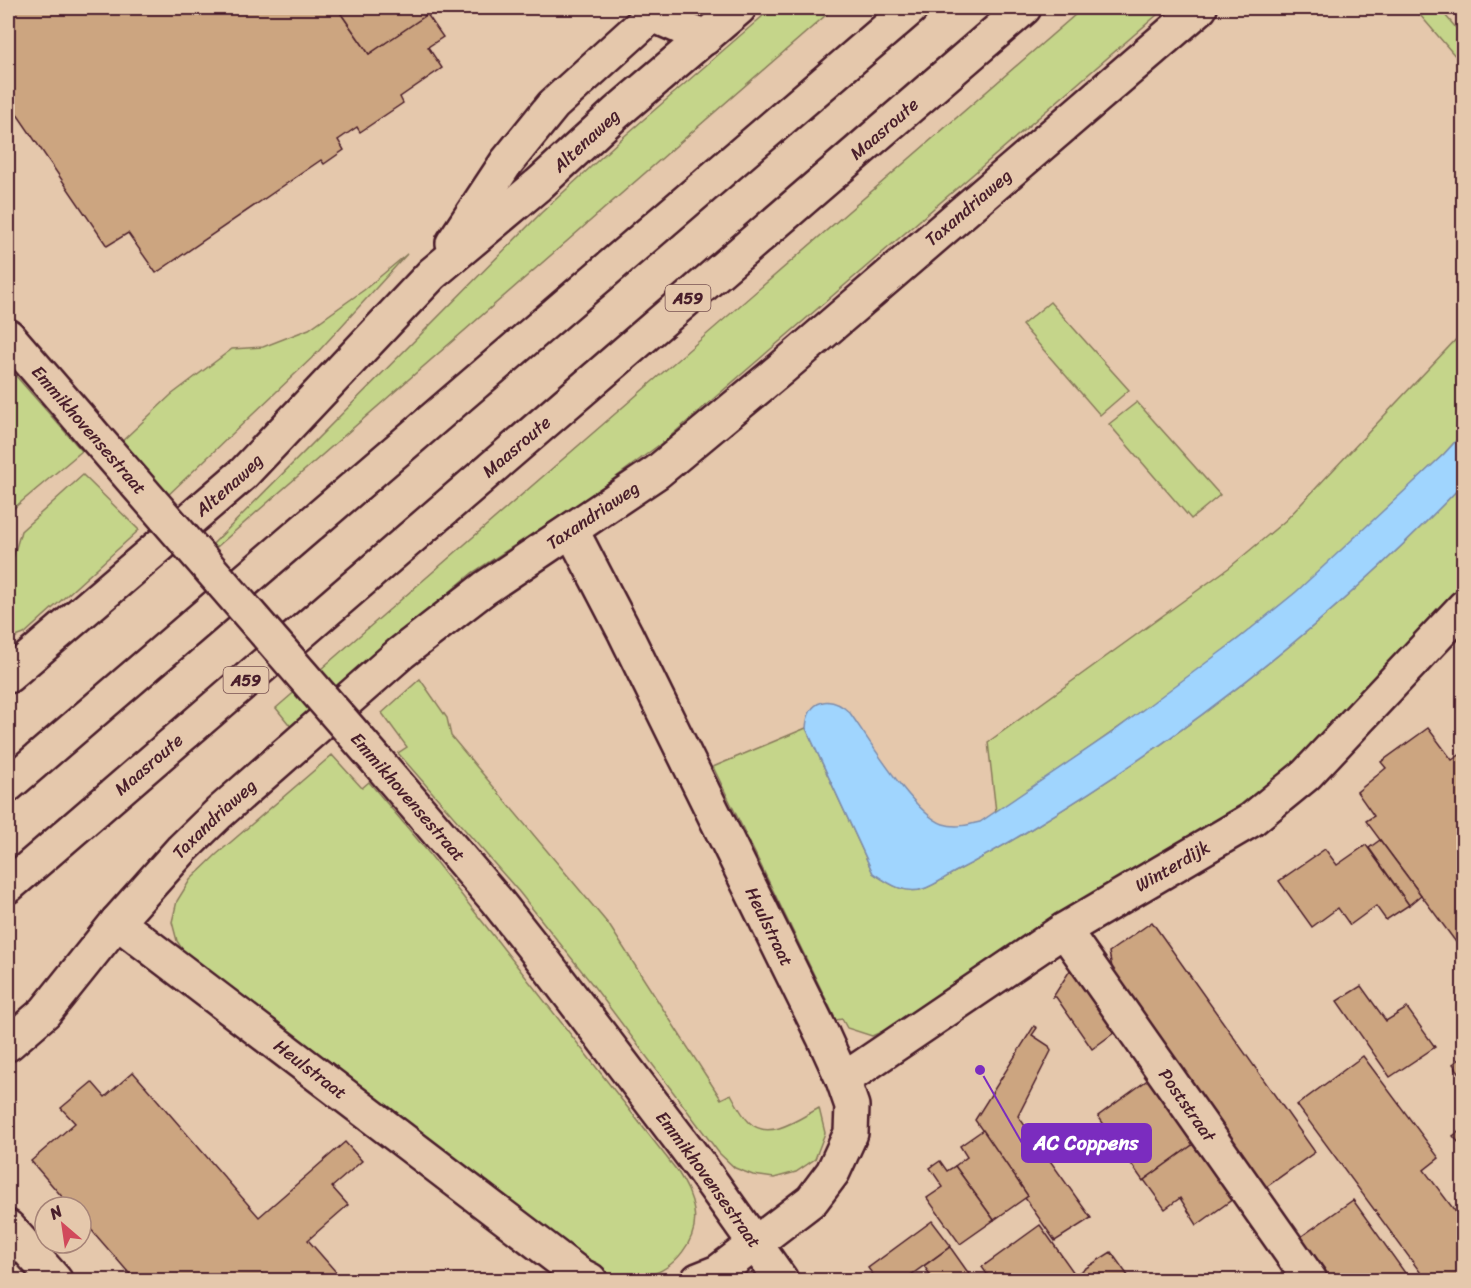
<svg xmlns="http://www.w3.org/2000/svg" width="1471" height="1288" font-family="Sriracha,sans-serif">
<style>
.green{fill:#c5d58a;stroke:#887a5a;stroke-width:1.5}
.water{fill:#a0d5fe;stroke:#7e8caa;stroke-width:1.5}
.building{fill:#cca580;stroke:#4a1f2b;stroke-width:1.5}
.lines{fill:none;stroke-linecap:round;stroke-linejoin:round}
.street-casing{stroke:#4a1f2b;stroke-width:38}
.secondary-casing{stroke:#4a1f2b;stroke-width:38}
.highway-casing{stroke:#4a1f2b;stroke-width:38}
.street{stroke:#e5c8ac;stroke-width:33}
.secondary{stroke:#e5c8ac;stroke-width:33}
.highway{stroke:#e5c8ac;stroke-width:33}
.secondary-bridge-casing{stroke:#4a1f2b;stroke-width:38;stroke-linecap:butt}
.secondary-bridge{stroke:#e5c8ac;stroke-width:33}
.labels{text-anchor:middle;stroke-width:6;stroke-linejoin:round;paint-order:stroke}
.shield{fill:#e5c8ac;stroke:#785252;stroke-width:1.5}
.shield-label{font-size:16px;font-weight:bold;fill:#4a1f2b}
.street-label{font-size:18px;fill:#4a1f2b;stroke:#e5c8ac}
.leader{fill:none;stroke:#7b2cbf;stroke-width:2}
.callout-dot{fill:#7b2cbf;stroke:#e5c8ac;stroke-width:2}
.callout{fill:#7b2cbf;stroke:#7b2cbf;stroke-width:2}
.callout-label{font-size:20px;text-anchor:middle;font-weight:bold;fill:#fff}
</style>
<rect width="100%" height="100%" fill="#e5c8ac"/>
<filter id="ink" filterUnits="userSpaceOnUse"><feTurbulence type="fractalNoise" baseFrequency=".0167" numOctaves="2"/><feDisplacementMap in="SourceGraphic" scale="12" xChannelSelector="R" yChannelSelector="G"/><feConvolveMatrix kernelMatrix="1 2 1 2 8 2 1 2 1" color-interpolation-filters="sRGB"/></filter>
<g filter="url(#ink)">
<!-- green -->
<g class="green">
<polygon points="772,8 834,8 211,552 210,547 541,213 620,140"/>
<polygon points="1083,8 1165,8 667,439 592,495 472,573 334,690 292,728 276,708"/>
<polygon points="1414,8 1439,8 1463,36 1463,65"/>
<polygon points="407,254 316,354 165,498 118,445 171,395 232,349 263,347 309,329 364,290"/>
<polygon points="1050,302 1129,390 1100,415 1022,325"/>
<path d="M1463,332V433L1444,454C1395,500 1345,551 1294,594C1199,673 1098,743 996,812L988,742L1230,567L1286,520Z"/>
<polygon points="8,367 82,451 14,508 8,517"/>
<polygon points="1137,402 1220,495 1191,519 1109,424"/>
<polygon points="83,475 139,530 24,634 8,640 8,575 21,531"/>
<path d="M1463,484V587L1302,761L1248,809L979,969L888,1029L872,1036L847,1028L842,1019L836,1020L713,767L806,728L873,873C888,883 905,895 923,889C933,886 943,879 951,874C978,860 1005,845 1031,829C1189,734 1336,617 1463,484Z"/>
<path d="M420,679L447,718L451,736L609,925L721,1099L731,1094C736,1103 741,1114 749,1122C769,1142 800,1118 819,1108L825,1133L815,1159L796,1172L774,1178L753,1175L735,1168L719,1153L592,984L520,893L398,753L407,747L382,713Z"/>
<path d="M332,755L362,788L369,782L428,852L678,1172C686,1185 692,1196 694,1211C699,1240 674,1270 646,1276C631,1280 616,1277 601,1272L186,955L177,941L172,922L177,901L190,880L217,854Z"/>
</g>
<!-- water -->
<path class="water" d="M1463,433V484C1336,617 1189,734 1031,829C1005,845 978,860 951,874C943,879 933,886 923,889C905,895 888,883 873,873L806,728C808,699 830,694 850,713C869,740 915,815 943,824C956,828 968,825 980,822L1113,732L1238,639L1296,592L1444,454Z"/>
<!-- building -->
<g class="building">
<polygon points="8,8 337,8 369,54 427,14 443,37 428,47 442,68 400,97 403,103 360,132 357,127 338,140 344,150 324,164 321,160 156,273 128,233 107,246 8,101"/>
<polygon points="337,8 419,8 425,16 369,54"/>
<polygon points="1428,728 1452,760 1464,752 1464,953 1366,821 1374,816 1357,792 1386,768 1381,762"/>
<polygon points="1380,840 1421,895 1409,905 1369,848"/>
<polygon points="1366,845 1409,905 1386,920 1376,906 1350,925 1338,908 1312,927 1279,881 1325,849 1337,865"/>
<polygon points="1152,922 1315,1152 1262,1190 1113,973 1109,952"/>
<polygon points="1074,964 1119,1029 1092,1049 1056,997 1053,997"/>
<polygon points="1361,986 1386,1021 1407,1008 1435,1047 1390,1077 1337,1001"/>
<polygon points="1034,1026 1037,1028 1032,1035 1049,1046 1051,1051 1018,1116 1091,1218 1055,1241 1025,1198 1028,1196 975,1120"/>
<polygon points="1363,1056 1439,1158 1424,1170 1464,1223 1464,1280 1426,1280 1297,1105"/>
<polygon points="1464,1056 1464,1079 1453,1064"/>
<polygon points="133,1072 259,1217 345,1142 362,1161 332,1187 348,1205 308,1240 343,1280 135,1280 81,1218 81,1207 71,1207 31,1161 75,1123 61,1108 92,1082 105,1097"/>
<polygon points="1153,1076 1198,1141 1143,1181 1098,1116"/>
<polygon points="1464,1128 1464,1149 1453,1136"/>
<polygon points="983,1130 1028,1196 994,1220 955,1166 967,1157 960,1146"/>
<polygon points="1198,1141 1237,1196 1197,1225 1180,1198 1165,1209 1144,1180"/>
<polygon points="940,1161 947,1171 955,1166 994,1220 960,1244 927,1198 943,1187 930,1168"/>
<polygon points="1353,1200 1410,1280 1323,1280 1295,1241"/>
<polygon points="932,1221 951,1246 904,1280 877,1280 868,1268"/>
<polygon points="1040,1225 1079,1280 991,1280 982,1267"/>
<polygon points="950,1247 967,1271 973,1280 934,1280 924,1266"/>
<polygon points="1111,1252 1131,1280 1083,1280 1078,1273"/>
</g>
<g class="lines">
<defs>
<g id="street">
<polyline points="647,8 653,15 705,38"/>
<path id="s1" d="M1064,930L1310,1280"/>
<path id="s2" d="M843,1080L1064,930L1251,820L1306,775L1464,607"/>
<polyline points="8,1227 55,1280"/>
</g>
<g id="secondary">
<polyline points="453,243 506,163 553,105 660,8"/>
<polyline points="8,336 90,431"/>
<path id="s3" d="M572,531L625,633L823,1036L843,1080L852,1106L851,1133L833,1172L812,1200L718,1272L698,1280"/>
<path id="s4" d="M8,676L243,474L432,274L538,185L616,113L739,8"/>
<path id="s5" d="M377,761L496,900L544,961L700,1166L781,1280"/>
<path id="s6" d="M117,922L580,1275L590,1280"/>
<path id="s7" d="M8,1044L45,1012L117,922L182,849L219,813L401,653L485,588L657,472L782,368L1200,8"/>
</g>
<g id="highway">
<polyline points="8,785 911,8"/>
<path id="s8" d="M8,886L1024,8"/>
</g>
</defs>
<!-- street casing -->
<use href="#street" class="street-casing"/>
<!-- secondary casing -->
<use href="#secondary" class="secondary-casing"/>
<!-- highway casing -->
<use href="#highway" class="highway-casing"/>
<!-- street -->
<use href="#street" class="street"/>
<!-- secondary -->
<use href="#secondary" class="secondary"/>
<!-- highway -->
<use href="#highway" class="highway"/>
<defs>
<polyline id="secondary-bridge" points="90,431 377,761"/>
</defs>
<!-- secondary-bridge casing -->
<use href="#secondary-bridge" class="secondary-bridge-casing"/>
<!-- secondary-bridge -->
<use href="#secondary-bridge" class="secondary-bridge"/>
</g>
</g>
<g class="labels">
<!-- shield labels -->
<g class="shield">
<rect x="665.5" y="285" width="45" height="26" rx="4.5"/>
<rect x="223.5" y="667" width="45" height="26" rx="4.5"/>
</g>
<g class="shield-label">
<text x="688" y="304">A59</text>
<text x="246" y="686">A59</text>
</g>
<!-- street labels -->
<g class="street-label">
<text dy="6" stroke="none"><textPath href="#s8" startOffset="1158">Maasroute</textPath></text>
<text dy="6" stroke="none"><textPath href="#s4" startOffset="789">Altenaweg</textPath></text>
<text dy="6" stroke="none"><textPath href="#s7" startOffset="1278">Taxandriaweg</textPath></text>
<text transform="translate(89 430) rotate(49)" y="6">Emmikhovensestraat</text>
<text dy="6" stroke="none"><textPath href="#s8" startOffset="672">Maasroute</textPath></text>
<text dy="6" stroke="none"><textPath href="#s4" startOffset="292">Altenaweg</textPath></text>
<text dy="6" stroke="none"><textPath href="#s7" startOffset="792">Taxandriaweg</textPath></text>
<text dy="6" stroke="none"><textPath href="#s8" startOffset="186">Maasroute</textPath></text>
<text transform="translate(408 797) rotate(49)" y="6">Emmikhovensestraat</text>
<text dy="6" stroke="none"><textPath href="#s7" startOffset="306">Taxandriaweg</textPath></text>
<text dy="6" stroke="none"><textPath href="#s2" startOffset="393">Winterdijk</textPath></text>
<text dy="6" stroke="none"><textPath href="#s3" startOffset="442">Heulstraat</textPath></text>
<text dy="6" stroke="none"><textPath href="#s6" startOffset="243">Heulstraat</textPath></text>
<text dy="6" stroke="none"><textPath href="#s1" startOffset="214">Poststraat</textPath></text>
<text dy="6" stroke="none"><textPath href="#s5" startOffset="534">Emmikhovensestraat</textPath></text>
</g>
</g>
<!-- callouts -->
<path class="leader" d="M980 1070L1022 1143"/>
<circle class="callout-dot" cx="980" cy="1070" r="6"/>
<rect class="callout" x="1022" y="1124" width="129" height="38" rx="6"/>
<g class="callout-label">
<text x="1086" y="1150">AC Coppens</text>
</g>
<!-- margin -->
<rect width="1471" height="1288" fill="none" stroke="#e5c8ac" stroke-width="30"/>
<rect x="15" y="15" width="1441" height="1258" fill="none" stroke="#4a1f2b" stroke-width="2" filter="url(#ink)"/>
<!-- north arrow -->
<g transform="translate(63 1225) rotate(331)"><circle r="28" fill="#e5c8ac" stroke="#a78478" stroke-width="1.5"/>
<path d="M0-4.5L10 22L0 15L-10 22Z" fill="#d1495b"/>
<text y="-9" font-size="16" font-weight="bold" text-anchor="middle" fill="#4a1f2b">N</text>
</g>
</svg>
